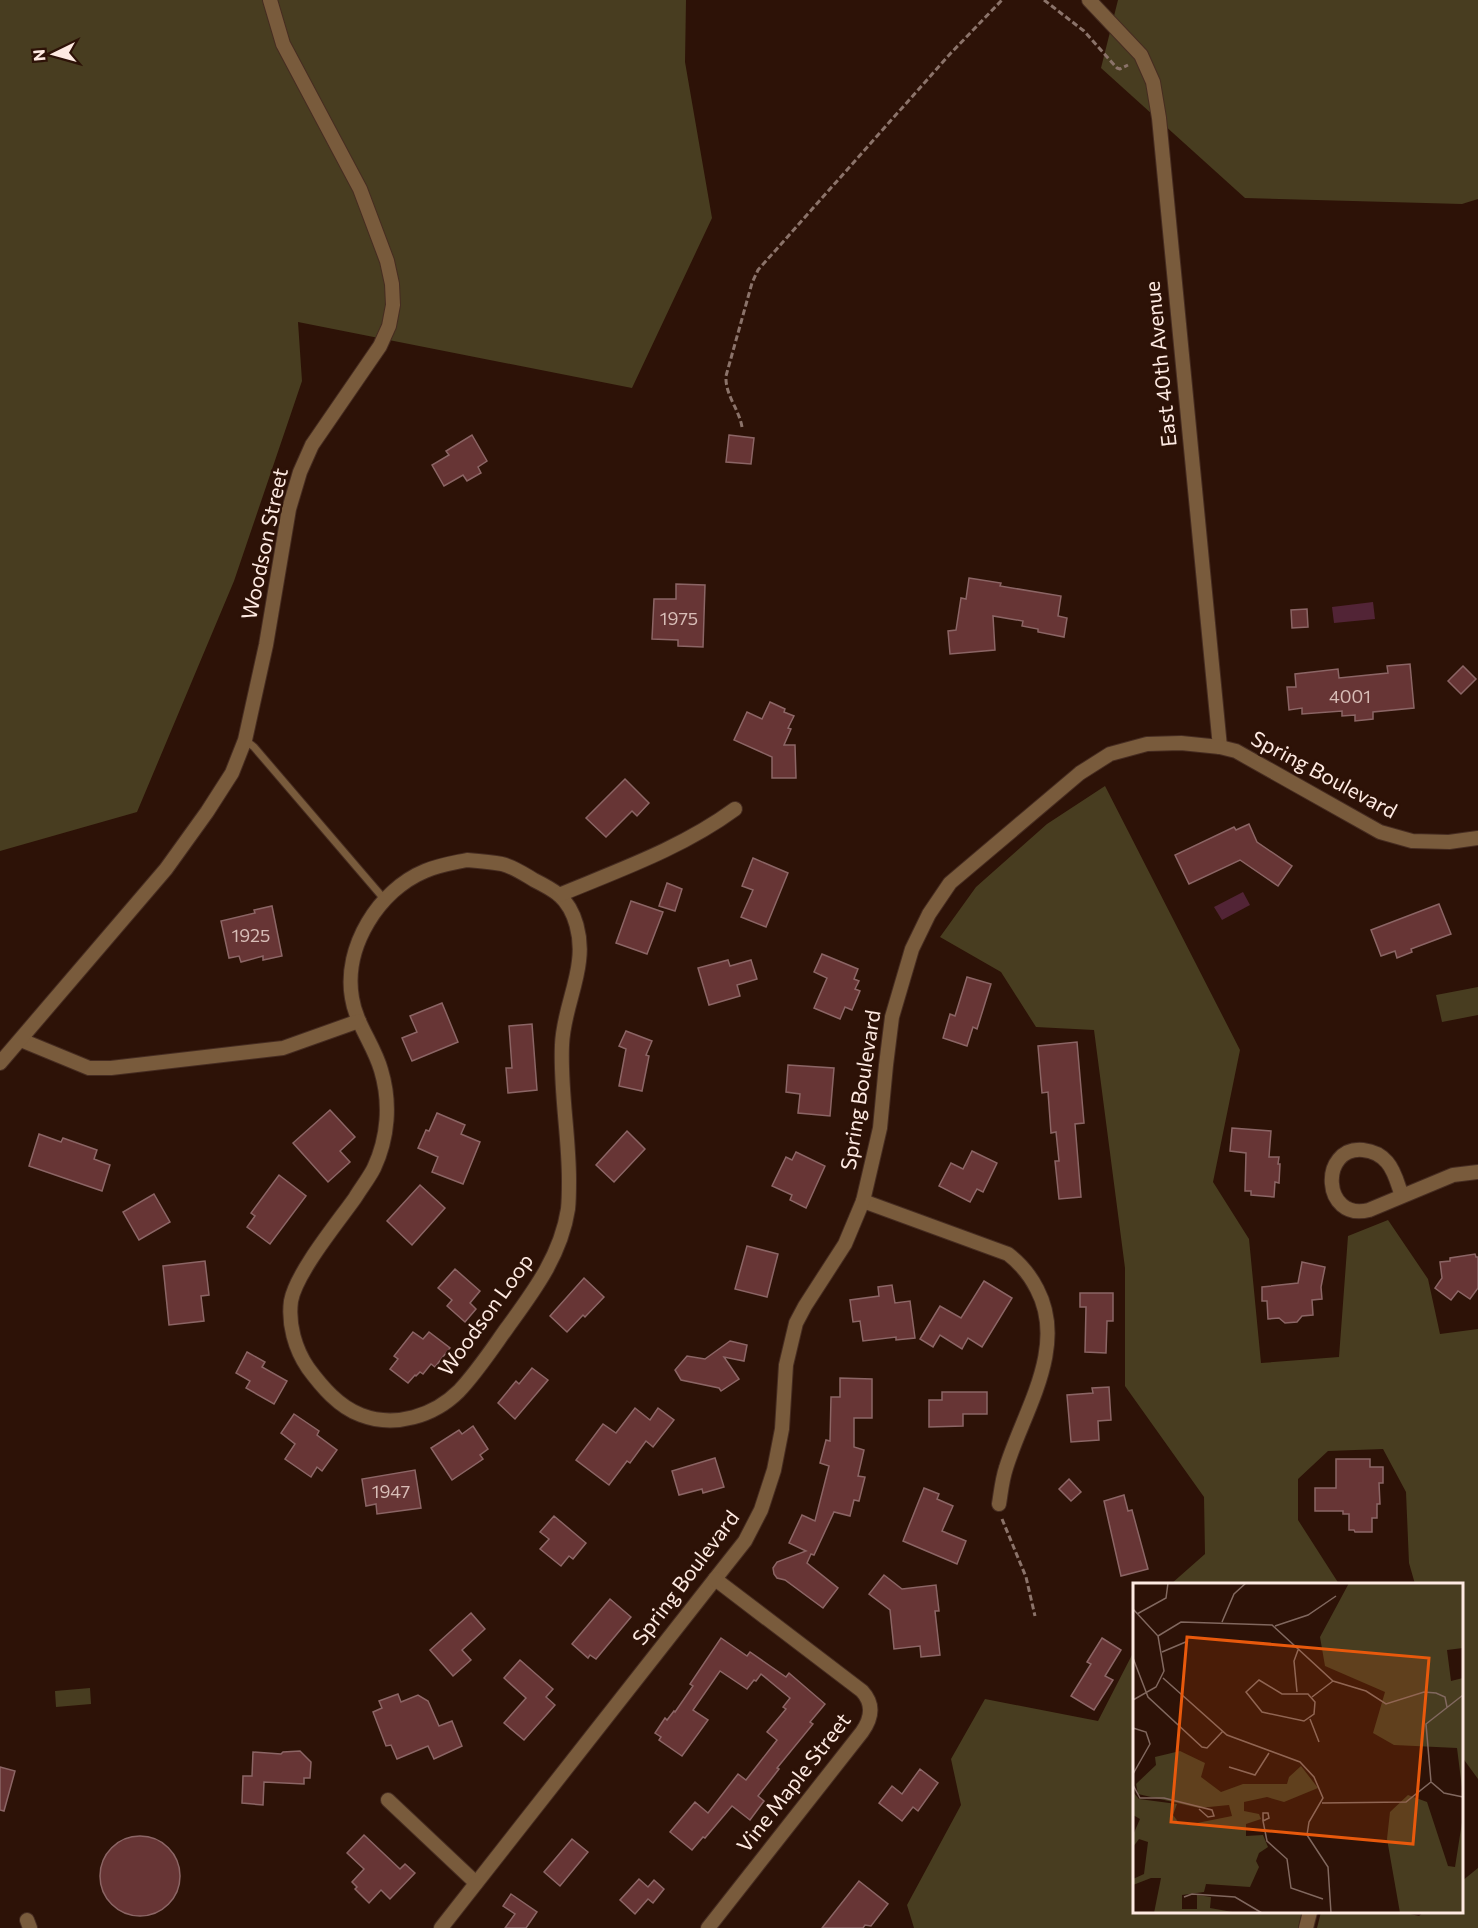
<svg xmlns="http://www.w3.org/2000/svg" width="1478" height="1928" font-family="Commissioner,sans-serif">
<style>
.green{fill:#483d20}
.water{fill:#522436}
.building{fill:#673535;stroke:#8b6565;stroke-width:1.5}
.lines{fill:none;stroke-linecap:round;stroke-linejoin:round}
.lane-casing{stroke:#462c21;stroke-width:9}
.street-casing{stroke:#462c21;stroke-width:16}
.path{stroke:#8b736a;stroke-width:3;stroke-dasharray:6 3;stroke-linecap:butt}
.lane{stroke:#795b3c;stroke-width:7}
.street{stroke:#795b3c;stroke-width:14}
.labels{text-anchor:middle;stroke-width:5;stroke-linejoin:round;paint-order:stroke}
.number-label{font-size:18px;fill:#d8bdb7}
.street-label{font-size:21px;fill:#feeae2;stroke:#2d1207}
.inset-road{fill:none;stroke:#81685f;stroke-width:1.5}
.view{fill:#e8590c;fill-opacity:0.15;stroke:#e8590c;stroke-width:3}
.inset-edge{fill:none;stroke:#feeae2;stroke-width:3}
</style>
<rect width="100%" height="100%" fill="#2d1207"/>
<!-- green -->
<g class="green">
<polygon points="0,0 686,0 685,62 712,218 632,388 298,322 302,381 234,581 137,812 0,851"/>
<polygon points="1118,0 1478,0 1478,199 1462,204 1245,198 1101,68"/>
<polygon points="1105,786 1240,1050 1213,1182 1249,1239 1261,1363 1339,1357 1348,1236 1388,1220 1428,1279 1440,1334 1478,1329 1478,1779 1462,1757 1462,1584 1415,1584 1409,1563 1406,1492 1383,1449 1328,1451 1298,1479 1298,1520 1339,1584 1171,1584 1205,1554 1204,1497 1125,1386 1125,1268 1094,1030 1036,1027 1001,972 940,937 976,887 1047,824"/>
<polygon points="1478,987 1478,1015 1442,1022 1436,995"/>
<polygon points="1134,1651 1134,1912 1302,1912 1298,1928 914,1928 907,1905 961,1805 951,1759 985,1699 1098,1721"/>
<polygon points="90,1688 91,1704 56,1707 55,1691"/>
<polygon points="1478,1868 1478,1928 1317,1928 1321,1912 1401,1912 1419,1916 1424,1912 1462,1912 1462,1881"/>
</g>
<!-- water -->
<g class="water">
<polygon points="1373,602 1375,619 1334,623 1332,607"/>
<polygon points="1243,892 1250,905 1222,920 1214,907"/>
</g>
<!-- building -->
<g class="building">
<polygon points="472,435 487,461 478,467 481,473 467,481 463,475 444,486 432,465 449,455 446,451"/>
<polygon points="729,435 754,438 751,464 726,462"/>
<polygon points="969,578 1001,583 1000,586 1061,596 1058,616 1067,618 1064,637 1038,632 1038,629 1022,626 1023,621 993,616 995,650 950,654 948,631 956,630 961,598 966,599"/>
<polygon points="676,584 705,585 703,647 678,646 678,640 652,639 654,599 676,599"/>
<polygon points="1307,609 1308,627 1292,628 1291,610"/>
<polygon points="1410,664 1414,708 1373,712 1373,719 1355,721 1355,715 1342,716 1342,711 1302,714 1302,708 1289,710 1287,687 1296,687 1295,674 1338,669 1339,678 1388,673 1387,666"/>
<polygon points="1463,666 1476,679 1461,694 1448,681"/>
<polygon points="770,702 785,709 784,712 794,716 788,728 791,729 784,745 795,745 796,778 772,778 772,757 734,740 747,712 762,719"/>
<polygon points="625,779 649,803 637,816 632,811 606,837 586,818"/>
<polygon points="1249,824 1257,842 1292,866 1278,886 1240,860 1189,884 1175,855 1234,827 1236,830"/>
<polygon points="753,858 788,873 766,927 741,917 753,890 742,886"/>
<polygon points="667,883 682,889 675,911 659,906"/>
<polygon points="631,901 663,912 647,954 616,943"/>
<polygon points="1439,904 1451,934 1411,949 1412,952 1397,958 1395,951 1381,956 1371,930"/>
<polygon points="272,906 282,956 263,960 263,956 241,962 239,956 229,958 221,921 255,913 254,910"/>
<polygon points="822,954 858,969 854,979 859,981 855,989 860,991 852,1010 845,1007 840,1019 814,1008 827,978 814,972"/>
<polygon points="728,960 730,966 751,960 757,979 737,985 740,996 709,1005 698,968"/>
<polygon points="967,977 991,984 977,1029 973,1027 967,1046 943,1038 950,1014 955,1016"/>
<polygon points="442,1003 458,1042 412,1061 402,1038 417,1032 410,1016"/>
<polygon points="532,1024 537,1090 508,1093 506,1068 512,1068 509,1026"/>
<polygon points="626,1031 652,1041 646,1055 649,1056 642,1091 619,1086 626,1049 619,1046"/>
<polygon points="1077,1042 1084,1123 1075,1124 1081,1197 1059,1199 1055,1161 1059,1161 1056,1132 1051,1133 1048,1092 1042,1093 1038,1046"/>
<polygon points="788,1065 834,1068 830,1116 798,1113 800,1094 786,1092"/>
<polygon points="330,1110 355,1137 340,1151 350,1162 328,1182 293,1143"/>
<polygon points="437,1113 465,1125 461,1134 480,1142 463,1184 432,1172 438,1157 418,1148 426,1130 429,1131"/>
<polygon points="1232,1128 1271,1131 1269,1157 1279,1157 1278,1164 1280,1164 1279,1183 1275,1182 1274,1197 1251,1195 1251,1191 1245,1191 1246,1153 1230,1151"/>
<polygon points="627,1131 645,1149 614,1182 596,1165"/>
<polygon points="39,1134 61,1142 63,1138 97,1150 94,1159 110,1165 102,1191 29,1166"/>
<polygon points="972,1151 997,1163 983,1192 977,1189 970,1202 939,1186 951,1163 963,1169"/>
<polygon points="796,1152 825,1166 806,1208 790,1200 792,1195 772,1186 786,1157 792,1160"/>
<polygon points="279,1175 306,1196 270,1244 247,1227 255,1216 251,1213"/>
<polygon points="420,1185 445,1208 412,1245 387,1221"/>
<polygon points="154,1194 170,1222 139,1240 123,1212"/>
<polygon points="747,1246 778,1254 767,1297 735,1289"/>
<polygon points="1475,1254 1476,1257 1478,1257 1478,1288 1470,1299 1458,1291 1451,1300 1435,1288 1442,1278 1440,1262 1450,1261 1450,1258"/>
<polygon points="205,1261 209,1295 201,1296 204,1321 169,1325 163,1266"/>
<polygon points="1302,1262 1325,1267 1321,1287 1322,1299 1312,1300 1313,1315 1302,1316 1297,1322 1285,1323 1279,1318 1268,1319 1267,1301 1262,1301 1262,1287 1298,1283"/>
<polygon points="455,1269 480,1291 470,1303 476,1309 465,1322 447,1306 452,1300 438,1288"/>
<polygon points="584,1278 604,1297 585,1317 583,1315 567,1332 550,1316"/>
<polygon points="984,1281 1012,1298 982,1347 968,1338 962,1349 940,1335 933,1347 920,1339 940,1306 961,1318"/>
<polygon points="892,1285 895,1303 910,1301 915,1338 896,1340 896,1337 863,1341 860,1321 853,1322 850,1300 879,1296 878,1287"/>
<polygon points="1080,1293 1113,1293 1113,1321 1107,1321 1106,1353 1085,1352 1086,1307 1080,1307"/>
<polygon points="413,1332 423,1339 429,1332 450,1348 435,1367 431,1364 423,1374 420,1372 416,1376 415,1375 408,1383 390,1369 398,1359 394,1356"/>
<polygon points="730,1341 747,1345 744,1361 724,1357 739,1379 721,1391 719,1388 681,1380 675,1370 687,1356 705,1359"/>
<polygon points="247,1352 265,1362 262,1367 287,1381 274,1404 246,1388 250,1381 236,1373"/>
<polygon points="532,1368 548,1380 515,1419 498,1403 516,1381 519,1384"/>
<polygon points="840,1378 872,1379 872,1418 854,1418 854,1447 864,1450 858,1476 865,1477 859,1501 854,1500 850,1516 834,1512 814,1555 811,1554 807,1563 838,1588 823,1608 785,1580 777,1578 774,1574 773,1568 777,1562 806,1551 789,1543 802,1515 815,1521 829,1466 820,1463 826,1440 830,1441 831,1397 840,1397"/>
<polygon points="1109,1387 1111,1420 1098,1421 1099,1440 1071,1442 1067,1395 1093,1393 1092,1388"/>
<polygon points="942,1392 987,1392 987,1414 963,1414 963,1426 929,1427 929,1400 942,1400"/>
<polygon points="635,1408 650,1420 658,1408 674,1420 653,1447 646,1441 630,1463 627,1461 609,1485 576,1460 603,1424 616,1433"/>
<polygon points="294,1414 319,1431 317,1435 337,1450 322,1471 317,1467 311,1477 285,1459 295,1444 281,1433"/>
<polygon points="473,1426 488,1449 480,1455 483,1459 452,1480 431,1448 459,1430 462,1434"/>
<polygon points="715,1458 724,1487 703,1493 702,1489 679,1495 672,1471"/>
<polygon points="1336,1459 1370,1459 1370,1467 1383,1467 1383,1483 1379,1483 1380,1504 1377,1504 1377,1518 1372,1518 1372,1532 1355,1532 1354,1530 1349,1530 1349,1514 1343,1514 1343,1511 1315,1511 1315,1488 1336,1488"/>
<polygon points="415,1470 421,1508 377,1514 376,1504 366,1506 362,1479"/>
<polygon points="1069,1479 1081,1492 1071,1501 1059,1489"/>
<polygon points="924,1488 939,1494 937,1499 953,1506 942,1531 966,1541 957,1564 903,1541"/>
<polygon points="1124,1495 1128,1511 1132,1510 1148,1569 1121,1576 1104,1501"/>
<polygon points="554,1516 586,1543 573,1559 569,1556 561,1566 540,1549 549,1539 540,1532"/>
<polygon points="884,1575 902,1589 936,1585 939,1611 935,1611 940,1655 921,1657 920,1646 894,1649 890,1610 869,1594"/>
<polygon points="610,1599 631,1617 596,1659 590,1655 588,1658 572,1644"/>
<polygon points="471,1613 485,1629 462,1650 471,1660 453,1676 430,1650"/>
<polygon points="721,1638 747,1656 750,1652 786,1677 789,1673 825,1704 810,1722 813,1724 777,1768 779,1769 758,1796 764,1801 750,1820 732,1806 705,1838 703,1837 692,1850 670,1832 695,1802 708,1813 738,1774 746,1780 777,1740 767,1732 786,1709 783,1707 790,1698 761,1674 756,1681 754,1680 747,1689 720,1671 693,1710 708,1720 682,1756 659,1740 661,1737 655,1733 665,1718 667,1720 674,1711 675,1712 693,1686 690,1684"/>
<polygon points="1102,1638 1121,1650 1105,1676 1113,1680 1094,1710 1071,1696 1091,1664 1087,1662"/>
<polygon points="520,1660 553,1689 546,1697 555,1705 524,1740 504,1723 526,1698 504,1678"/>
<polygon points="398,1694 401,1702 418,1695 428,1701 439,1726 452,1721 462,1746 434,1759 428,1746 397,1759 391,1745 386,1746 373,1712 382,1708 379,1701"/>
<polygon points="300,1751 311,1762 310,1778 304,1778 304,1784 264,1782 263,1805 242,1803 243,1776 252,1776 253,1752 281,1754 283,1752"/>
<polygon points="0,1767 15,1771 4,1811 0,1810"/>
<polygon points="920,1769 938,1783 918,1811 913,1807 902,1821 879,1803 892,1786 902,1794"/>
<polygon points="364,1835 400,1869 405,1864 415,1873 390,1899 381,1890 369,1903 355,1889 357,1887 352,1882 364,1869 347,1853"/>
<circle cx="140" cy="1876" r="40"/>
<polygon points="572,1839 588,1852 560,1886 544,1872"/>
<polygon points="639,1879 648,1887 654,1880 664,1889 653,1903 648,1899 635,1914 620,1900"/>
<polygon points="859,1881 888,1904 871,1926 865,1925 863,1928 822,1928"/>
<polygon points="511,1894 537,1912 526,1928 505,1928 515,1914 503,1906"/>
</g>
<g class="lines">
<defs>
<polyline id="lane" points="245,740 254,747 385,900"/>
<g id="street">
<polyline points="1089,0 1141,55 1153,82 1159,118 1220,747"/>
<path d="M467,860C479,861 491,862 502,864C514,867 524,874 534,880C542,884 552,889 559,895C576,910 582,938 579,961C576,989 563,1015 562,1045C560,1090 569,1135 569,1180C569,1190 569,1200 568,1209C561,1255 534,1291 507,1328C492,1349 477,1372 459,1391C434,1416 395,1428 361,1415C339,1407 322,1387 308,1368C295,1349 288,1324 291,1301C296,1273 338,1222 355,1198C361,1188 369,1178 374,1168C388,1138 391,1103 381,1070C374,1045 356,1024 352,998C343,947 379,890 425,871C439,865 453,863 467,860Z"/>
<path d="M559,895C619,870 682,848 735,809"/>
<polyline points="21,1040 89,1068 111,1068 283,1048 359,1021"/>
<polyline points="0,1063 166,869 207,812 232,773 245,740 266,645 289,509 300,472 312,445 380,346 389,326 393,305 392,284 387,261 360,189 283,44 270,0"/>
<path d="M1402,1196C1398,1185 1395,1171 1387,1162C1381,1155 1372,1151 1363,1150C1319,1146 1322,1222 1369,1210L1453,1175L1478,1172"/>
<path d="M863,1201L1008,1254C1021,1264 1030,1275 1037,1289C1068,1348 1023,1412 1006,1468C1002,1480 1001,1492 999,1504"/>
<polyline points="388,1800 476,1883"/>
<polyline points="27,1920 30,1928"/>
<polyline points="441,1928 715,1579 745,1541 761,1510 774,1470 782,1429 786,1365 796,1323 805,1306 845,1244 863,1201 880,1128 886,1065 892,1017 912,949 929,914 950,883 1080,773 1110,754 1147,744 1181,743 1220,747 1236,751 1380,832 1412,841 1449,842 1478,838"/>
<path d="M708,1928L862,1732C872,1718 874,1704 862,1691L715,1579"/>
<polyline points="1306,1928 1310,1912"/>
</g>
</defs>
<!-- lane casing -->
<use href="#lane" class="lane-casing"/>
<!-- street casing -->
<use href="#street" class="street-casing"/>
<!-- path -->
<g class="path">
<polyline points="1044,0 1084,31 1117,68 1120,69 1128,65"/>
<path d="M742,427C739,409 725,395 726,376L752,283L758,270L950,54L1002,0"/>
<polyline points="1002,1519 1026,1577 1035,1616"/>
</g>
<!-- lane -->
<use href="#lane" class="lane"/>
<!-- street -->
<use href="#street" class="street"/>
</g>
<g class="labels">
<!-- number labels -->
<g class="number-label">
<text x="679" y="625">1975</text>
<text x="1350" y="703">4001</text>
<text x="251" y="942">1925</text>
<text x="391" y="1498">1947</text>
</g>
<!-- street labels -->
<g class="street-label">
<text transform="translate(1161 364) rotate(-96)" y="7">East 40th Avenue</text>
<text transform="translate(265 544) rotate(-78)" y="7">Woodson Street</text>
<text transform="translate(1324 775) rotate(28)" y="7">Spring Boulevard</text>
<text transform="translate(861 1090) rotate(-81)" y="7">Spring Boulevard</text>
<text transform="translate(486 1315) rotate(-54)" y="7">Woodson Loop</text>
<text transform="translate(686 1578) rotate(-53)" y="7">Spring Boulevard</text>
<text transform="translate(794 1783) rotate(-52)" y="7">Vine Maple Street</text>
</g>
</g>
<!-- overview -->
<g transform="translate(1133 1583)">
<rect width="330" height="330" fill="#2d1207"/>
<path d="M216,0H330V65L314,67L318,98L330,95V213L324,165L261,162L240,150L252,109L192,83L187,54ZM47,168L72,180L68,194L88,209L110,201H154L156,194L168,183L185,205L151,219L134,214L111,219V228L126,231L128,236L113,241V253L130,252L135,264L126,270L123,278L126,284L117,304L73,301L71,309L49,312V326H64V312L78,314L77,325L105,330H21L28,295H18L0,302V296L11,291L15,259L6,256L0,264V252L7,236L0,232V209L6,216L44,221L40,232L46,240L54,242L99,233L96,222L66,225L5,211L3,201L23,182L22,174ZM275,212L294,219L315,283L322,284L330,233V330H267L254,256L257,229Z" fill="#483d20"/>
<path class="inset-road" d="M0,26L25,53L31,88L23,104L0,117M4,31L33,15L35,0M89,39L101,11L113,0M142,43L175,32L203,13M25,53L48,39L139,42L200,98L233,108L253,121L291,109L303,110L312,114L314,124M29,69L55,58M0,75L15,114L69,164L74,165L90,148M30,95L94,152L167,179L181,194L190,215L176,239L174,252L195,284L198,330M126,97L149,111H175L182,119L181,131L171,138L129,129L113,109ZM164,109L161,78L165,67M179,114L200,98M177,136L186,159M0,145L13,149L17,161L0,191M96,184L122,192L136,170M298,199L293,141L330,112M0,202L7,215H31L79,227L81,233L75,234L66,226M189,220L273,219L298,199L311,210L330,214M130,238V230H135L136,235L130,238L134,258L154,276L158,305L190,316M51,314L59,311L102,314L129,330"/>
<path class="view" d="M54,54L296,75L280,261L38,239Z"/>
<rect width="330" height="330" class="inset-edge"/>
</g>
<!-- north arrow -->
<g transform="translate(54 54) rotate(265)" stroke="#2d1207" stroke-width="4.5" paint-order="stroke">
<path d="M0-4.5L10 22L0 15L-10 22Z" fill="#feeae2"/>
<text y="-9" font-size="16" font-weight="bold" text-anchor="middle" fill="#feeae2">N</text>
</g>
</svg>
